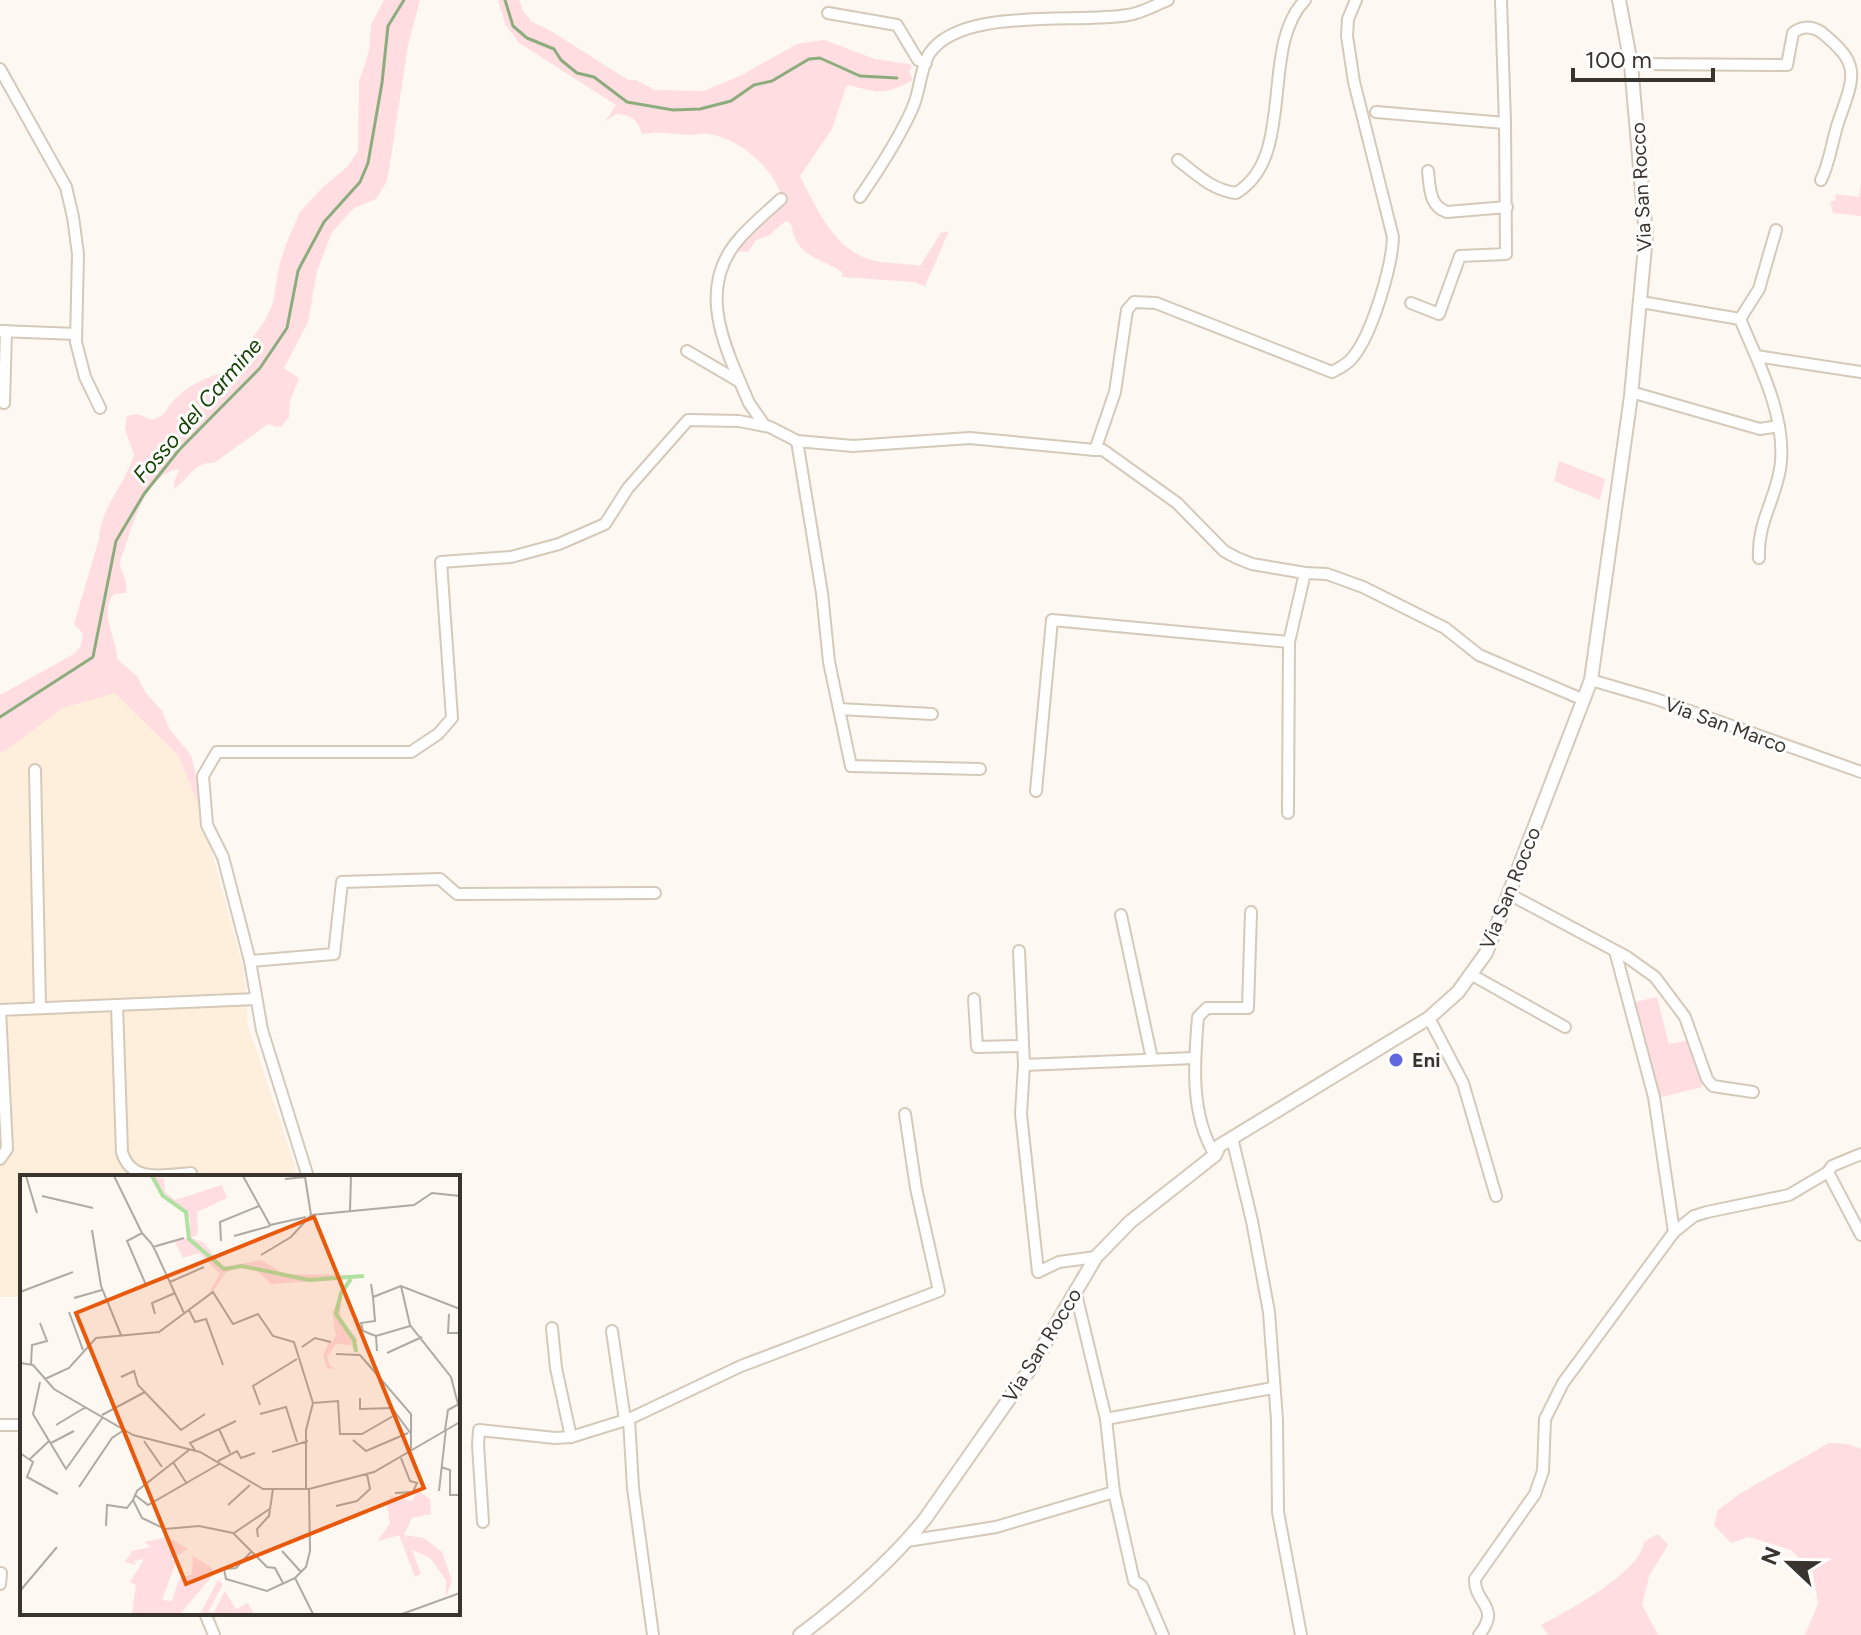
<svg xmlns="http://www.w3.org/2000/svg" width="1861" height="1635" font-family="Figtree,sans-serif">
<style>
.built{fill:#fdefdc}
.green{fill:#ffdde0}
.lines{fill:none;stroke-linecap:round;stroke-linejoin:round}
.stream{stroke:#8cac7e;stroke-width:3}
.minor-casing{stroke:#d5c9b9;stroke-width:14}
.tertiary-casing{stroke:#d5c9b9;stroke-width:16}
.minor{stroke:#fff;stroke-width:10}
.tertiary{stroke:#fff;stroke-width:12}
.poi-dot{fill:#5f66de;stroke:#fff;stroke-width:3}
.labels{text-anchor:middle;stroke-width:6;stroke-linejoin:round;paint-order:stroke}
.street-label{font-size:20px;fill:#39342e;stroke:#fff}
.poi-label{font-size:20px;font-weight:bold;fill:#39342e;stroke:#fff;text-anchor:start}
.water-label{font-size:22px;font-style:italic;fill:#154302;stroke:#fff}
.inset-river{fill:none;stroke:#afe0a1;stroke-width:4}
.inset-road{fill:none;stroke:#afaaa4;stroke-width:2}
.view{fill:#e8590c;fill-opacity:0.15;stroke:#e8590c;stroke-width:4}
.inset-edge{fill:none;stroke:#39342e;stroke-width:4}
</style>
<rect width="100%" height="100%" fill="#fef8f2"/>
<!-- built -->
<polygon class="built" points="115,692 178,755 200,808 244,970 248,1026 295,1166 296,1177 22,1177 22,1297 0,1297 0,752 63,708"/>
<!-- green -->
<g class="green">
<path d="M384,0H420L408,45L389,170L386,183L376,199L354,208L332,232L317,271L308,322L284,368L299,378L290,401L289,417L282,426L276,427L268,424L214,463C195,461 189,479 174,489V483L179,469C146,473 133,524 124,550C123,554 120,558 120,563C120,572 128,577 126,593L114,594C98,613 117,638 117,659L137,676L145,692L162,711L170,730L191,755L202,800L200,808L178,755L115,693L63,708L5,751L0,752V695L74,654L81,646L83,633L74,624L99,539C101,506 125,485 134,455L125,429L127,416L137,414L152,420C169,414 164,410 175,399C189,385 209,375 228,372L266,319L273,303L279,266L286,244L300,212L321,189L348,166L358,151L359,82L369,51L371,25Z"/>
<path d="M498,0H519L523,11L532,22L551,31L628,80H636L655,90L703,91L740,76L797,44L824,40L875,59L909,64L912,66L909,72L913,80C882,96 880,93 849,85L846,87L832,129L800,176C817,209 836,254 876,261C891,264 906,263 920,266L941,233L949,231L925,286L914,282L842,277V272C816,255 797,258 791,224L786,221L768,236L756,240L748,252L733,251L782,197C772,167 743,141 710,134C705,132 698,135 692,135C674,134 660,131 642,134C637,119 632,115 616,114L605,122L616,105L519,43L505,24Z"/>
<polygon points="1861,183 1861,216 1833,213 1830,201 1835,201 1836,194 1859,197"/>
<polygon points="1559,461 1605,479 1600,500 1554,481"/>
<polygon points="1657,997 1669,1044 1690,1040 1702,1087 1658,1098 1635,1002"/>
<polygon points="1829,1443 1848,1444 1861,1449 1861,1635 1805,1635 1818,1604 1813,1573 1791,1550 1749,1537 1731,1543 1714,1525 1718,1510 1741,1493"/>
<path d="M1658,1534L1668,1545L1649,1576L1642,1605L1658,1635H1548L1541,1625C1566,1612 1641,1572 1644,1542Z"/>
</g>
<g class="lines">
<!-- stream -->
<g class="stream">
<polyline points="505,0 513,26 527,38 554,49 561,60 577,73 594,77 627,102 673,110 700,109 731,101 754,85 772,81 809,59 820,58 860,76 897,78"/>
<polyline points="0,717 93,657 116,541 144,494 179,450 260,368 287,328 298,271 302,263 324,222 360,182 368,163 382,83 388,26 404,0"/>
</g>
<defs>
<g id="minor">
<polyline points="828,13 897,25 918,60 926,63"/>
<path d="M1631,64L1787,65L1793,33C1801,26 1811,26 1821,32C1861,64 1855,75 1839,120C1832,140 1830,162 1821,180"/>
<polyline points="0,69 66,187 73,217 78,254 76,342 85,377 100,408"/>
<polyline points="1376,112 1505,123"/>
<path d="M1178,160C1196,174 1212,190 1236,193C1297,157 1259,47 1305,0"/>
<path d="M1428,171C1430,188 1429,206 1447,212L1507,207"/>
<path d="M860,197C880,168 899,139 913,107C920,91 920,70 929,54C960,6 1077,24 1128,15C1142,13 1155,5 1168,0"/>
<path d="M1641,302L1740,319C1758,362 1785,413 1781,462C1778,496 1757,521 1759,558"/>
<polyline points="1411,303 1439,314 1460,256 1506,254 1505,123 1501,0"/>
<polyline points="1740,319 1759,289 1776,230"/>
<polyline points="0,331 76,334"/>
<polyline points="687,351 740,382 749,403 765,426"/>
<polyline points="1756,356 1861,372"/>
<path d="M740,382C719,334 700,282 740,238C752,224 767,212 781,199"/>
<polyline points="1631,392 1760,429 1779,426"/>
<polyline points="4,403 6,331"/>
<polyline points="797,441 822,593 829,662 851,766 980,769"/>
<polyline points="1095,450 1103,450 1177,503 1224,551 1237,558 1252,564 1305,573 1327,574 1363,587 1445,628 1479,655 1584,700"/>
<polyline points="1591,680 1656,699 1861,772"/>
<polyline points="839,709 932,714"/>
<polyline points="35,770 40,1008"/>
<polyline points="1036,791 1052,620 1289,642"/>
<polyline points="1288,813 1289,642 1305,573"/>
<polyline points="1509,894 1627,957 1655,977 1685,1017 1707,1079 1713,1086 1753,1092"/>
<polyline points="1121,915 1152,1059"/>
<polyline points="1019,951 1024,1065 1021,1114 1038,1272 1059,1262 1096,1257"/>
<polyline points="1615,951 1654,1097 1674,1232"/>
<polyline points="250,961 334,954 342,882 440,879 457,894 655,893"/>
<polyline points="1472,975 1565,1027"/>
<polyline points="974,999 977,1047 1022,1046"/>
<path d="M117,1005L122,1152C131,1184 166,1175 191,1173"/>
<polyline points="0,1010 256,999"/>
<polyline points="1429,1018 1463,1083 1496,1196"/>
<polyline points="1024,1065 1194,1058"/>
<polyline points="1232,1138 1252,1221 1269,1312 1277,1420 1278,1512 1301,1635"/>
<path d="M1215,1155C1190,1114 1194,1063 1198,1017L1207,1008H1248L1251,912"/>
<polyline points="0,1159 7,1149 0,1010"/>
<polyline points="1828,1172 1861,1235"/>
<path d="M308,1177L262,1030L250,961L223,857L207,825L203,776L217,752H411L438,734L452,718L441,562L511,557L559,544L605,524L628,488L688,420L739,421L770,427L797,441L853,446L970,438L1095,450L1115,392L1127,310L1134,302L1156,303L1332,372C1340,368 1348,364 1353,357C1372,334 1392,267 1393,237L1354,82L1347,36L1348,19L1356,0"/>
<polyline points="1075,1290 1106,1419 1114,1492 1134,1581 1142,1586 1163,1635"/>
<polyline points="552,1328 556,1368 571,1437"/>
<polyline points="612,1331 625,1420"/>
<polyline points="629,1419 633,1488 653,1635"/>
<polyline points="1106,1419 1273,1388"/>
<polyline points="0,1425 22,1425"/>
<polyline points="483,1522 478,1445 479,1430 555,1438 571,1437 629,1419 741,1366 939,1291 916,1188 905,1114"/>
<polyline points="907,1541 996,1527 1114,1492"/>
<polyline points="0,1584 1,1573"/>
<polyline points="205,1613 214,1635"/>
<path d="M1479,1635C1502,1606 1474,1604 1475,1579L1535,1494L1543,1471L1545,1419L1563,1383L1674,1232L1694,1216L1707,1212L1789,1195L1828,1172L1832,1166L1861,1154"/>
</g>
<path id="tertiary" d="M800,1635C845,1601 889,1564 925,1519L1028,1372L1096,1257L1130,1222L1215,1155L1219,1146L1429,1018L1458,992L1486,953L1591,680L1631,396L1646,236L1631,64L1619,0"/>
</defs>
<!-- minor casing -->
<use href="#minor" class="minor-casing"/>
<!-- tertiary casing -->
<use href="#tertiary" class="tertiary-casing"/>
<!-- minor -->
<use href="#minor" class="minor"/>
<!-- tertiary -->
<use href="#tertiary" class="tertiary"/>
</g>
<!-- markers -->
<circle class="poi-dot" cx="1396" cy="1060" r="8"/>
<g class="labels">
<!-- street labels -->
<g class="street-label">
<text transform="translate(1641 187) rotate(-93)" y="7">Via San Rocco</text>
<text transform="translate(1726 725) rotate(20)" y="7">Via San Marco</text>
<text transform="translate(1510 888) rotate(-68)" y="7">Via San Rocco</text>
<text transform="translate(1042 1345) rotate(-58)" y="7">Via San Rocco</text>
</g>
<!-- poi labels -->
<g class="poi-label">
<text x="1412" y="1067">Eni</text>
</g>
<!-- water labels -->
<g class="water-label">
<text transform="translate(197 410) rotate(-49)" y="8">Fosso del Carmine</text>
</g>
</g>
<!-- overview -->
<g transform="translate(20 1175)">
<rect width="440" height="440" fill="#fef8f2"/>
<path d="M133,1L144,4L145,17L155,25L202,10L207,23L177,37L178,59L171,63L183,67L204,92L241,85L264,99L334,100L322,121L320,143L337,164L338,179L331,170L316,169L307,182L310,191L316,194L307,193L303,181L308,169L304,166L311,168L316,161L312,137L329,104L251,109L234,93L219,92L205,98L195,114L188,119L200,99L179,78L163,83L154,65L170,63V45L166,35L143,21ZM398,316L410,324L411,339L392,343L384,360L404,363L422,377L432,406L426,422V405L410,383L392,375L401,399L395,402L379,360L358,366L370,348L367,328L371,321L392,326ZM148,362L168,374L151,384L156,387L142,425L152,426L159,404L172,399L173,381L192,393L193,400L160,439H112L116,410L110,407L124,384L114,386L116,390L105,387L112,376L131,372L124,367ZM198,405L203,409L188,437H194L205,416L216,434L228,428L234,439H180Z" fill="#ffdde0"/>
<path class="inset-river" d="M132,1L143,21L166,37L169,64L204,94L222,91L289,105L344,101M331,104L321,118L316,139L334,165L336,177"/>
<path class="inset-road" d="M6,1L17,38M94,1L122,58M223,1L250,50L286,42M265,4L285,2L291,40M22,21L73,33M330,36L331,1M72,55L81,111L101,160M214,61L250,51M201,66L200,47L239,31M133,72L164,63M241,80L271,62L291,40L394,30L412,18L440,21M147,101L126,110L107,66L122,58L131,68L135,75L164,138M150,107L184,92M351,109L353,122L381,111M0,117L53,97M353,122L355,146L341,148L343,156L356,161M54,123L82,115M169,135L175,147L186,144L203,190M49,137L63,175M135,139L132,128L155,118M429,139L428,158H440M282,172L295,163L311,167M357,176L356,161L390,151M367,178L402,162M316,179L340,180M340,180L391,239V277M0,188L13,190L34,214L113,260L180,277L243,314H289L354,297L440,247M11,189L12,170L27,166L20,148M101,202L114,196L118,210L161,255L185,239M25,204L49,193L76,163L139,157L193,117L213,149L238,139L253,161L274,167L293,228L318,226L320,259H342L375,240M20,207L13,239L46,294L83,242M340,223V234L372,233L391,259M438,229L431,202L390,150L381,111L440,134M240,230L233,211L277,184M240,239L266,232L277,267M82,240L125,217M36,250L66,232M199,254L210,278M425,255L428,235L439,229M333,265L346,276L388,258M124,266L142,292M31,268L54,256M169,275L117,316L113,325L122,343L145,354L179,351L213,358L247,392L255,393L263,408M175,275L170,268L216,246M252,277L288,266M0,278L13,287L7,302L38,319M10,284L29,266M198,286L217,276L221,283L235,278M153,287L167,309M421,292L430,295V320H440M59,312L92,263L104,255M286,314V255L293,228M289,314L290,376L286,392L275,403L293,439M419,316L426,254M375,318L393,317L397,308L390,306L381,283M115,320L128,330L201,288M208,330L230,310M316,331L337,326L350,314L347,299M86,351L87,330L107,333L113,325M214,358L251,333M238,362L237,354L249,341L253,314M262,376L281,397M231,377L216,393L204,394L206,404L247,416L275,403M0,416L37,372M382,439L440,418"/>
<path class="view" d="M294,42L404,313L166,409L56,138Z"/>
<rect width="440" height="440" class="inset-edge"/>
</g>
<!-- north arrow -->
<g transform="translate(1789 1563) rotate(292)" stroke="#ffffff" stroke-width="6" paint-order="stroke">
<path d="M0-6L14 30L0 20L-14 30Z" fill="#39342e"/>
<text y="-12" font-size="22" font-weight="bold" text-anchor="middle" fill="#39342e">N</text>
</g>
<!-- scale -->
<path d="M1573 68v12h140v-12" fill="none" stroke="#39342e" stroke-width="4"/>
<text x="1585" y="68" font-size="24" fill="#39342e" stroke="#ffffff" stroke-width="6" paint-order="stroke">100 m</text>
</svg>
